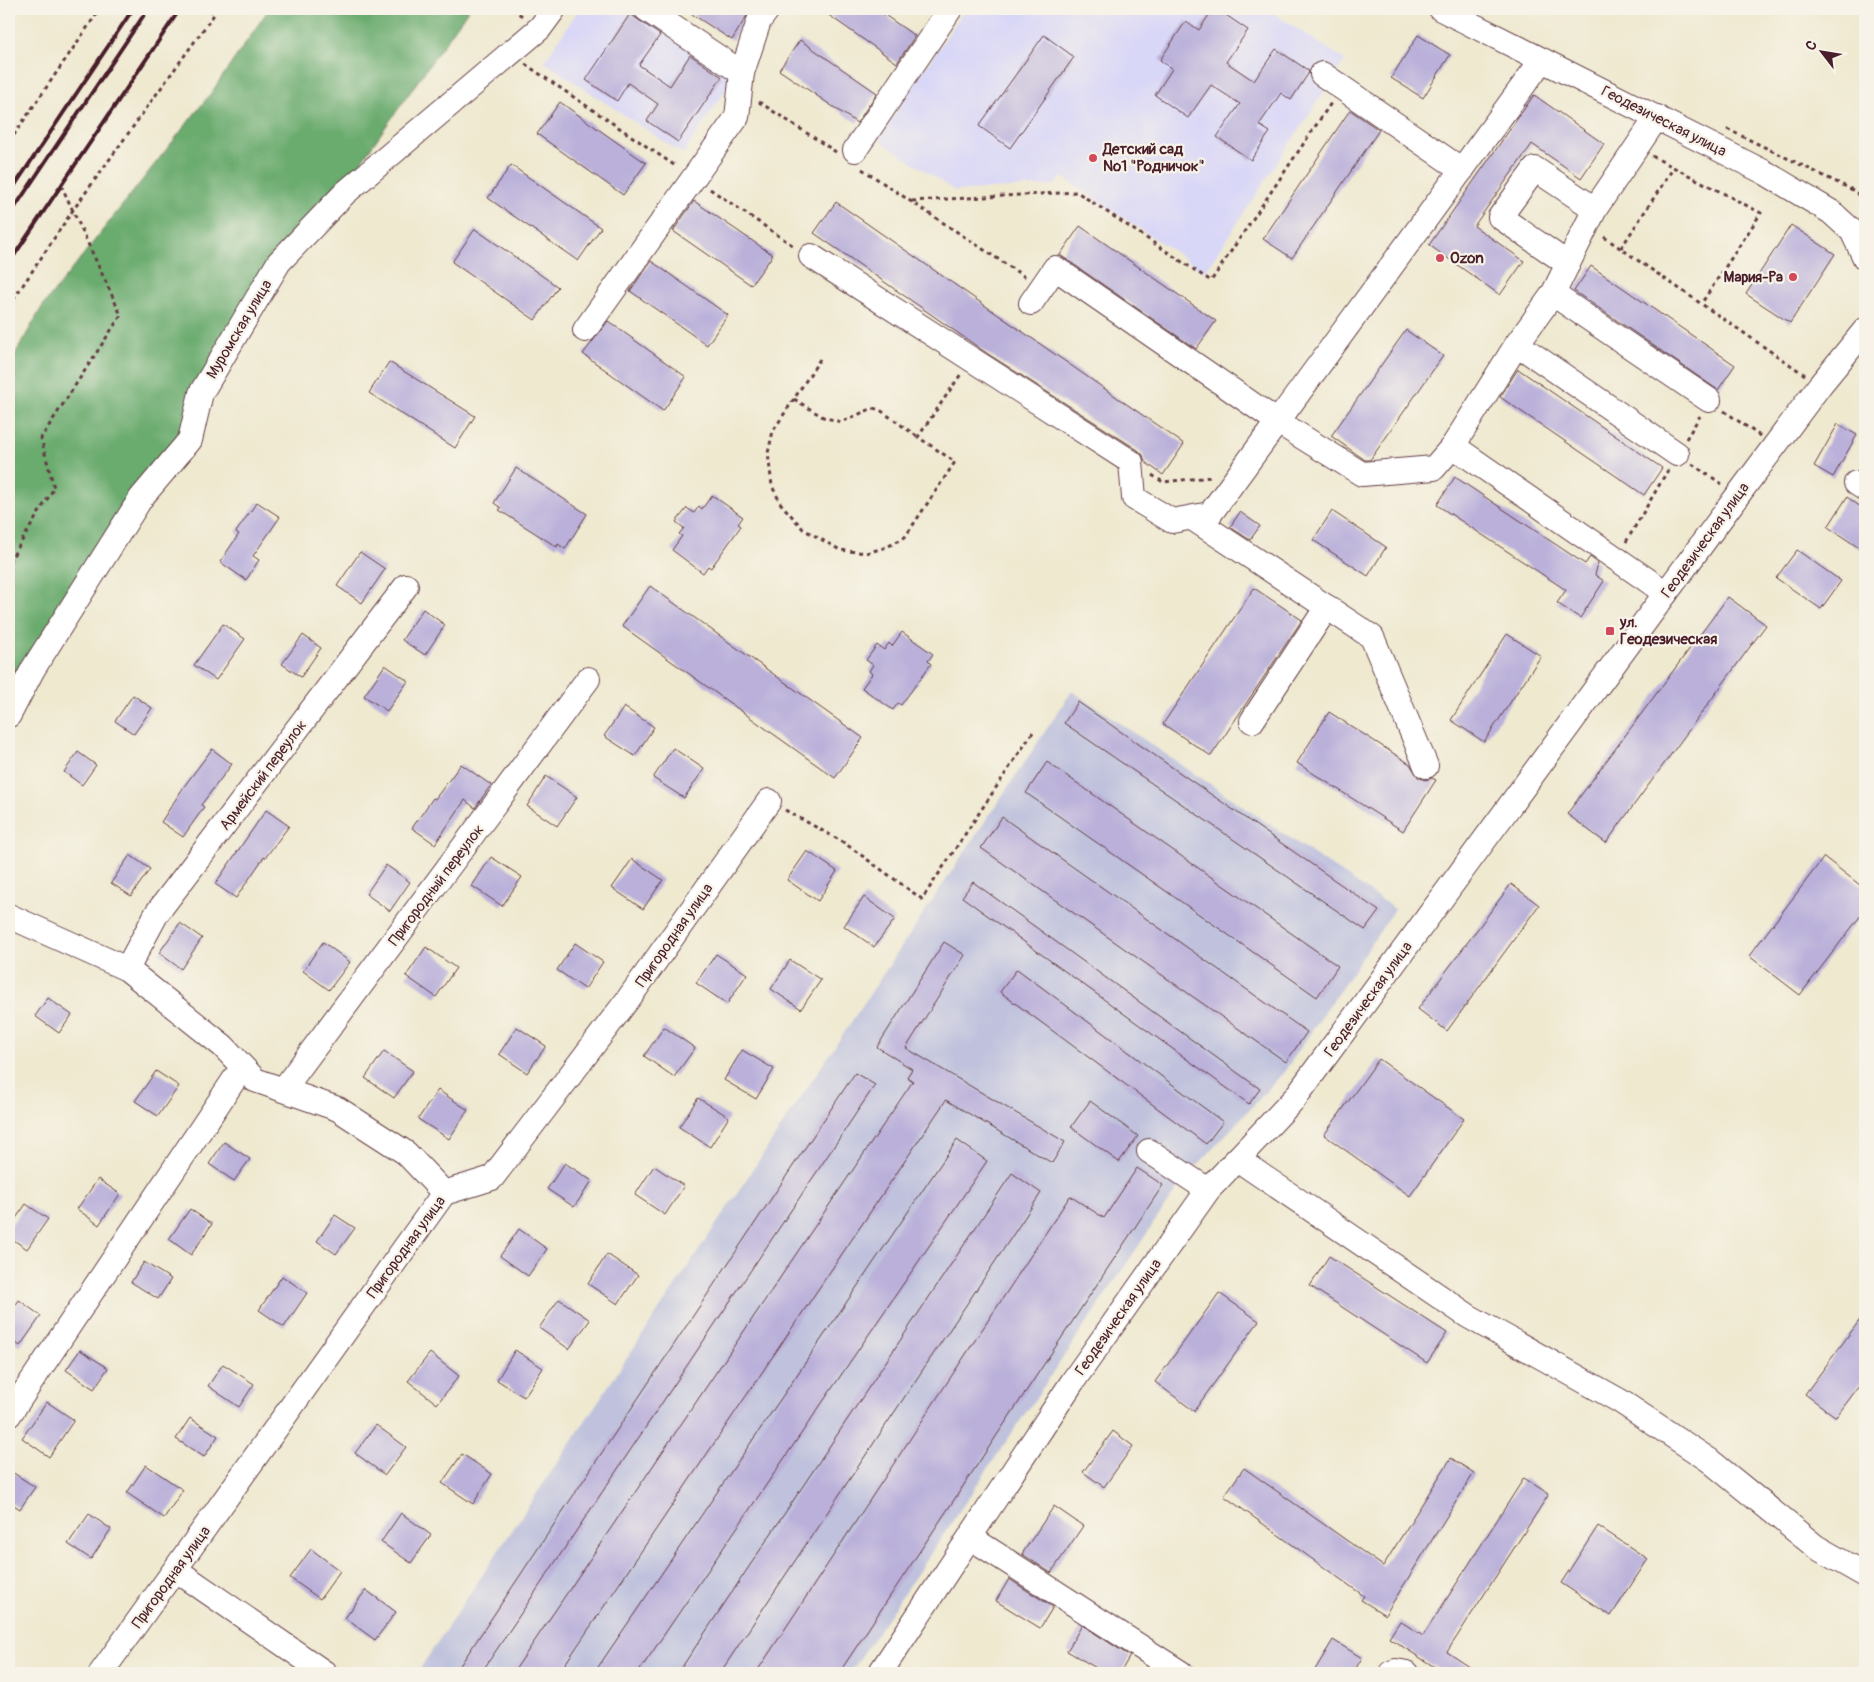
<svg xmlns="http://www.w3.org/2000/svg" width="1874" height="1682" font-family="Pangolin,sans-serif">
<style>
.built{fill:#d9d7f7}
.industrial{fill:#c0c2dd}
.forest{fill:#6aab6e;stroke:#5a654c}
.building{fill:#bab0da}
.lines{fill:none;stroke-linecap:round;stroke-linejoin:round}
.minor-casing{stroke:#633d44;stroke-width:26}
.path{stroke:#633d44;stroke-width:3;stroke-dasharray:4 4;stroke-linecap:butt}
.minor{stroke:#fff;stroke-width:24}
.rail{stroke:#4a1f2b;stroke-width:4}
.poi-dot{fill:#d1495b;stroke:#f7f3e8;stroke-width:2}
.labels{text-anchor:middle;stroke-width:4.5;stroke-linejoin:round;paint-order:stroke}
.street-label{font-size:15px;fill:#4a1f2b;stroke:#f7f3e8}
.poi-label{font-size:15px;font-weight:bold;fill:#4a1f2b;stroke:#f7f3e8;text-anchor:start}
</style>
<rect width="100%" height="100%" fill="#f7f3e8"/>
<filter id="ink" filterUnits="userSpaceOnUse"><feTurbulence type="fractalNoise" baseFrequency=".02" numOctaves="2"/><feDisplacementMap in="SourceGraphic" scale="10" xChannelSelector="R" yChannelSelector="G"/><feConvolveMatrix kernelMatrix="1 2 1 2 8 2 1 2 1" color-interpolation-filters="sRGB"/></filter>
<filter id="wash" filterUnits="userSpaceOnUse"><feTurbulence type="fractalNoise" baseFrequency=".0096" numOctaves="4" result="noise"/><feDisplacementMap in="SourceGraphic" scale="20" xChannelSelector="R" yChannelSelector="G"/><feGaussianBlur stdDeviation="1.12" result="paint"/><feColorMatrix in="noise" values="0 0 0 0 0 0 0 0 0 0 0 0 0 0 0 0 0 1.4 0 .05"/><feComposite in="paint" operator="in"/></filter>
<g filter="url(#wash)">
<rect width="100%" height="100%" fill="#efe9d0"/>
<!-- built -->
<g class="built">
<polygon points="579,9 630,9 734,77 683,154 544,62"/>
<polygon points="965,9 1267,9 1345,60 1205,272 1062,177 1055,185 955,191 878,139"/>
</g>
<!-- industrial -->
<polygon class="industrial" points="1072,691 1395,909 1284,1072 1181,1183 850,1673 417,1673"/>
<!-- forest -->
<polygon class="forest" points="269,9 469,9 290,262 9,705 9,365 42,307 211,93"/>
<g id="blocks">
<!-- building -->
<g class="building">
<polygon points="684,9 751,9 732,40"/>
<polygon points="820,9 876,9 915,36 897,63"/>
<polygon points="1213,9 1217,9 1248,30 1226,62 1254,81 1276,49 1309,71 1308,74 1291,100 1281,93 1259,125 1270,132 1251,160 1217,137 1240,104 1211,85 1188,118 1155,95 1172,69 1160,60 1186,21 1199,30"/>
<polygon points="630,14 660,35 639,65 670,86 690,55 722,77 678,142 647,121 658,104 628,83 617,101 586,80"/>
<polygon points="1044,35 1074,57 1010,148 979,126"/>
<polygon points="1418,35 1450,55 1423,98 1391,78"/>
<polygon points="800,40 877,93 857,123 779,70"/>
<polygon points="1534,95 1604,144 1581,178 1532,144 1474,226 1524,261 1500,295 1429,245"/>
<polygon points="560,102 646,163 623,195 537,134"/>
<polygon points="1350,110 1379,130 1292,258 1263,239"/>
<polygon points="511,165 601,228 578,261 488,198"/>
<polygon points="694,201 773,255 751,285 673,231"/>
<polygon points="836,202 1184,444 1163,475 1145,462 1143,455 1138,450 988,354 814,233"/>
<polygon points="1791,225 1835,254 1790,323 1746,294"/>
<polygon points="1080,226 1216,321 1196,349 1060,255"/>
<polygon points="475,229 558,287 535,320 452,262"/>
<polygon points="651,261 728,315 707,345 630,291"/>
<polygon points="1591,266 1735,365 1718,390 1574,291"/>
<polygon points="608,321 686,377 663,411 583,354"/>
<polygon points="1406,330 1443,356 1370,460 1365,460 1331,436"/>
<polygon points="389,362 475,416 455,448 369,393"/>
<polygon points="1518,369 1662,468 1644,495 1500,397"/>
<polygon points="1838,424 1857,435 1833,477 1814,466"/>
<polygon points="516,468 587,514 565,549 558,544 557,547 499,510 501,508 494,503"/>
<polygon points="1455,477 1585,564 1590,557 1598,563 1595,575 1604,581 1580,618 1557,603 1566,590 1437,505"/>
<polygon points="712,495 743,517 738,524 741,526 711,568 708,566 703,573 672,550 682,536 679,534 684,528 676,522 687,508 694,513 699,506 702,509"/>
<polygon points="1847,497 1865,510 1865,552 1828,527"/>
<polygon points="257,502 280,517 253,556 259,560 246,580 220,562 239,534 236,532"/>
<polygon points="1332,511 1386,547 1368,576 1313,540"/>
<polygon points="1240,512 1260,526 1250,540 1230,527"/>
<polygon points="1797,550 1841,581 1821,609 1776,578"/>
<polygon points="360,552 385,569 362,603 337,586"/>
<polygon points="650,586 863,738 835,778 622,626"/>
<polygon points="1254,588 1302,620 1211,756 1163,724"/>
<polygon points="1728,597 1766,625 1606,843 1567,814"/>
<polygon points="423,609 445,625 425,655 402,640"/>
<polygon points="223,624 245,639 216,680 194,665"/>
<polygon points="902,632 933,654 928,661 931,664 901,705 898,703 893,710 862,688 872,674 869,671 873,665 866,660 877,645 884,650 889,643 892,646"/>
<polygon points="1507,634 1541,656 1484,742 1451,720"/>
<polygon points="303,635 321,648 301,677 282,664"/>
<polygon points="385,665 408,681 387,711 364,696"/>
<polygon points="133,695 152,708 134,734 115,721"/>
<polygon points="1078,702 1379,911 1365,930 1064,723"/>
<polygon points="624,707 654,727 635,756 604,736"/>
<polygon points="1329,712 1410,764 1418,777 1425,780 1432,778 1436,780 1403,831 1297,763"/>
<polygon points="673,748 704,769 684,798 653,778"/>
<polygon points="212,749 232,764 201,805 204,807 183,837 161,822 185,785"/>
<polygon points="78,752 96,765 82,785 64,772"/>
<polygon points="1047,762 1338,966 1317,997 1026,793"/>
<polygon points="461,764 491,785 475,808 465,800 435,844 412,828 433,798 435,799"/>
<polygon points="546,776 577,797 557,826 527,806"/>
<polygon points="266,810 289,826 265,858 264,857 236,898 215,884"/>
<polygon points="1002,817 1307,1032 1286,1062 981,848"/>
<polygon points="807,851 837,871 818,901 787,880"/>
<polygon points="130,855 150,869 131,896 111,883"/>
<polygon points="491,857 522,877 502,906 472,886"/>
<polygon points="1824,857 1865,889 1865,910 1800,995 1749,956"/>
<polygon points="632,859 663,880 643,909 612,888"/>
<polygon points="386,865 410,882 390,911 366,894"/>
<polygon points="973,882 1260,1089 1249,1104 962,897"/>
<polygon points="1511,884 1539,905 1447,1031 1418,1009"/>
<polygon points="864,897 895,919 874,947 844,926"/>
<polygon points="180,923 202,938 181,969 159,953"/>
<polygon points="323,942 350,962 329,990 303,971"/>
<polygon points="944,942 965,955 906,1048 1065,1142 1052,1163 946,1100 559,1673 513,1673 913,1081 907,1077 912,1069 877,1047"/>
<polygon points="575,943 603,962 585,989 557,970"/>
<polygon points="426,947 456,968 436,997 406,976"/>
<polygon points="716,954 747,974 727,1004 696,983"/>
<polygon points="790,960 821,980 801,1009 771,989"/>
<polygon points="1017,969 1223,1122 1206,1144 1000,992"/>
<polygon points="48,998 72,1015 59,1033 35,1016"/>
<polygon points="517,1027 546,1046 527,1073 499,1054"/>
<polygon points="664,1027 695,1048 674,1077 644,1056"/>
<polygon points="742,1050 774,1069 756,1099 724,1080"/>
<polygon points="384,1051 413,1071 394,1098 365,1078"/>
<polygon points="1379,1059 1464,1119 1410,1196 1324,1135"/>
<polygon points="156,1071 179,1086 158,1116 135,1101"/>
<polygon points="855,1073 875,1085 481,1673 455,1673"/>
<polygon points="438,1090 468,1110 449,1139 418,1119"/>
<polygon points="698,1098 729,1117 710,1147 679,1127"/>
<polygon points="1090,1101 1138,1136 1119,1162 1071,1127"/>
<polygon points="957,1140 987,1161 638,1673 594,1673"/>
<polygon points="224,1142 250,1159 234,1181 209,1164"/>
<polygon points="565,1163 592,1181 574,1207 547,1189"/>
<polygon points="654,1166 684,1186 665,1215 635,1195"/>
<polygon points="1137,1168 1163,1185 839,1673 756,1673 1070,1196 1104,1218"/>
<polygon points="1012,1173 1041,1193 720,1673 678,1673"/>
<polygon points="98,1179 120,1194 99,1225 77,1209"/>
<polygon points="26,1204 48,1219 27,1249 9,1237 9,1228"/>
<polygon points="190,1209 212,1224 191,1255 169,1239"/>
<polygon points="335,1215 355,1228 336,1254 317,1241"/>
<polygon points="519,1229 547,1249 528,1276 500,1256"/>
<polygon points="607,1254 638,1275 618,1304 588,1284"/>
<polygon points="1329,1256 1447,1333 1427,1363 1310,1286"/>
<polygon points="144,1262 171,1279 158,1299 131,1282"/>
<polygon points="282,1276 307,1293 284,1327 259,1310"/>
<polygon points="1219,1293 1259,1321 1194,1411 1155,1382"/>
<polygon points="559,1299 590,1320 569,1349 539,1328"/>
<polygon points="19,1300 41,1316 20,1346 9,1338 9,1315"/>
<polygon points="1865,1313 1865,1378 1836,1417 1805,1394"/>
<polygon points="80,1350 108,1368 94,1389 66,1370"/>
<polygon points="515,1350 543,1368 524,1397 497,1380"/>
<polygon points="430,1353 459,1376 437,1404 408,1381"/>
<polygon points="223,1364 254,1384 239,1407 208,1386"/>
<polygon points="47,1402 74,1420 49,1457 22,1438"/>
<polygon points="190,1418 218,1436 204,1457 176,1439"/>
<polygon points="376,1425 406,1447 385,1475 355,1453"/>
<polygon points="1113,1431 1133,1446 1104,1487 1083,1472"/>
<polygon points="462,1454 492,1474 473,1504 442,1483"/>
<polygon points="1451,1458 1474,1473 1385,1615 1361,1600 1364,1596 1224,1496 1244,1468 1383,1566"/>
<polygon points="146,1465 183,1490 164,1518 127,1493"/>
<polygon points="9,1470 35,1487 20,1509 9,1502"/>
<polygon points="1524,1478 1549,1494 1447,1652 1479,1673 1444,1673 1389,1638 1400,1621 1423,1636"/>
<polygon points="1054,1506 1083,1526 1051,1573 1022,1554"/>
<polygon points="401,1513 431,1535 411,1563 381,1542"/>
<polygon points="89,1514 111,1529 91,1559 68,1544"/>
<polygon points="1598,1526 1648,1559 1611,1616 1561,1583"/>
<polygon points="311,1549 340,1571 320,1599 290,1578"/>
<polygon points="1009,1579 1053,1607 1040,1628 996,1601"/>
<polygon points="366,1590 396,1612 375,1640 345,1618"/>
<polygon points="1082,1625 1130,1656 1120,1673 1105,1673 1067,1651"/>
<polygon points="1333,1640 1362,1658 1353,1673 1313,1673"/>
</g>
</g>
</g>
<g filter="url(#ink)">
<use href="#blocks" fill-opacity="0" stroke="#633d44" stroke-width="1"/>
<g class="lines">
<defs>
<g id="minor">
<polyline points="646,9 742,73 759,21 768,9"/>
<polyline points="1441,9 1764,172 1831,212 1852,231 1865,258"/>
<polyline points="1322,74 1462,170"/>
<polyline points="855,150 950,9"/>
<polyline points="811,256 1131,462 1134,498 1172,521 1210,514 1542,60"/>
<polyline points="1568,264 1500,217 1535,169 1595,209 1657,117"/>
<polyline points="1553,294 1709,400"/>
<polyline points="1031,303 1055,268 1278,422 1362,474 1434,468 1453,446 1517,344 1553,294 1595,209"/>
<polyline points="585,330 737,117 742,73"/>
<polyline points="1517,344 1677,454"/>
<polyline points="1453,446 1666,593"/>
<polyline points="1856,483 1865,489"/>
<polyline points="1192,518 1372,637 1426,766"/>
<polyline points="9,715 33,669 141,498 190,440 201,393 279,262 345,193 540,28 554,9"/>
<polyline points="1252,721 1327,607"/>
<polyline points="9,916 127,969 223,1046 255,1080 338,1109 406,1153 444,1193"/>
<polyline points="127,969 157,913 406,586"/>
<polyline points="283,1090 588,679"/>
<polyline points="1149,1151 1208,1190"/>
<polyline points="1237,1159 1468,1316 1620,1401 1709,1460 1816,1547 1865,1575"/>
<polyline points="9,1415 242,1068"/>
<polyline points="971,1538 1181,1673"/>
<polyline points="176,1570 325,1673"/>
<polyline points="101,1673 444,1193 492,1178 629,998 769,801"/>
<polyline points="880,1673 1073,1381 1208,1190 1295,1098 1738,495 1820,385 1865,330"/>
<polyline points="1391,1673 1396,1671 1407,1673"/>
</g>
</defs>
<!-- minor casing -->
<use href="#minor" class="minor-casing"/>
<!-- path -->
<g class="path">
<polyline points="204,9 210,13 213,9"/>
<polyline points="512,9 524,17"/>
<polyline points="525,64 677,167"/>
<polyline points="759,102 836,152"/>
<polyline points="1727,129 1855,191 1865,201"/>
<polyline points="9,142 100,9"/>
<polyline points="1652,156 1761,213 1701,304"/>
<polyline points="862,169 1025,277"/>
<polyline points="710,189 795,247"/>
<polyline points="912,201 1077,192 1211,281 1331,103"/>
<polyline points="1604,237 1805,375"/>
<polyline points="1621,248 1674,167"/>
<polyline points="9,306 73,210 218,9"/>
<polyline points="820,359 773,431 768,453 772,486 781,504 803,529 840,550 866,553 887,547 905,537 955,462 918,437 961,374"/>
<polyline points="794,399 823,417 841,422 873,408 880,410 918,437"/>
<polyline points="1724,411 1760,436"/>
<polyline points="1686,439 1700,416"/>
<polyline points="1692,464 1722,484"/>
<polyline points="1152,475 1163,482 1211,477"/>
<polyline points="1626,542 1668,470"/>
<polyline points="9,562 54,488 41,438 121,315 62,187"/>
<polyline points="785,810 843,842 922,899 1033,732"/>
</g>
<!-- minor -->
<use href="#minor" class="minor"/>
<!-- rail -->
<g class="rail">
<polyline points="9,194 133,9"/>
<polyline points="9,216 148,9"/>
<polyline points="9,263 180,9"/>
</g>
</g>
</g>
<!-- markers -->
<g class="poi-dot">
<circle cx="1093" cy="158" r="5"/>
<circle cx="1440" cy="258" r="5"/>
<circle cx="1793" cy="277" r="5"/>
<rect x="1605" y="626" width="10" height="10" rx="2.5"/>
</g>
<g class="labels">
<!-- street labels -->
<g class="street-label">
<text transform="translate(1664 121) rotate(27)" y="5">Геодезическая улица</text>
<text transform="translate(239 329) rotate(-59)" y="5">Муромская улица</text>
<text transform="translate(1705 540) rotate(-54)" y="5">Геодезическая улица</text>
<text transform="translate(263 775) rotate(-53)" y="5">Армейский переулок</text>
<text transform="translate(436 885) rotate(-53)" y="5">Пригородный переулок</text>
<text transform="translate(674 935) rotate(-55)" y="5">Пригородная улица</text>
<text transform="translate(1368 999) rotate(-54)" y="5">Геодезическая улица</text>
<text transform="translate(406 1247) rotate(-54)" y="5">Пригородная улица</text>
<text transform="translate(1118 1317) rotate(-55)" y="5">Геодезическая улица</text>
<text transform="translate(171 1577) rotate(-54)" y="5">Пригородная улица</text>
</g>
<!-- poi labels -->
<g class="poi-label">
<text x="1103" y="154">Детский сад<tspan x="1103" dy="17">№1 "Родничок"</tspan></text>
<text x="1450" y="263">Ozon</text>
<text x="1783" y="282" text-anchor="end">Мария-Ра</text>
<text x="1620" y="627">ул.<tspan x="1620" dy="17">Геодезическая</tspan></text>
</g>
</g>
<!-- margin -->
<rect width="1874" height="1682" fill="none" stroke="#f7f3e8" stroke-width="30"/>
<!-- north arrow -->
<g transform="translate(1822 52) rotate(301)" stroke="#f7f3e8" stroke-width="4" paint-order="stroke">
<path d="M0-4L9 19L0 12L-9 19Z" fill="#4a1f2b"/>
<text y="-8" font-size="14" font-weight="bold" text-anchor="middle" fill="#4a1f2b">С</text>
</g>
</svg>
